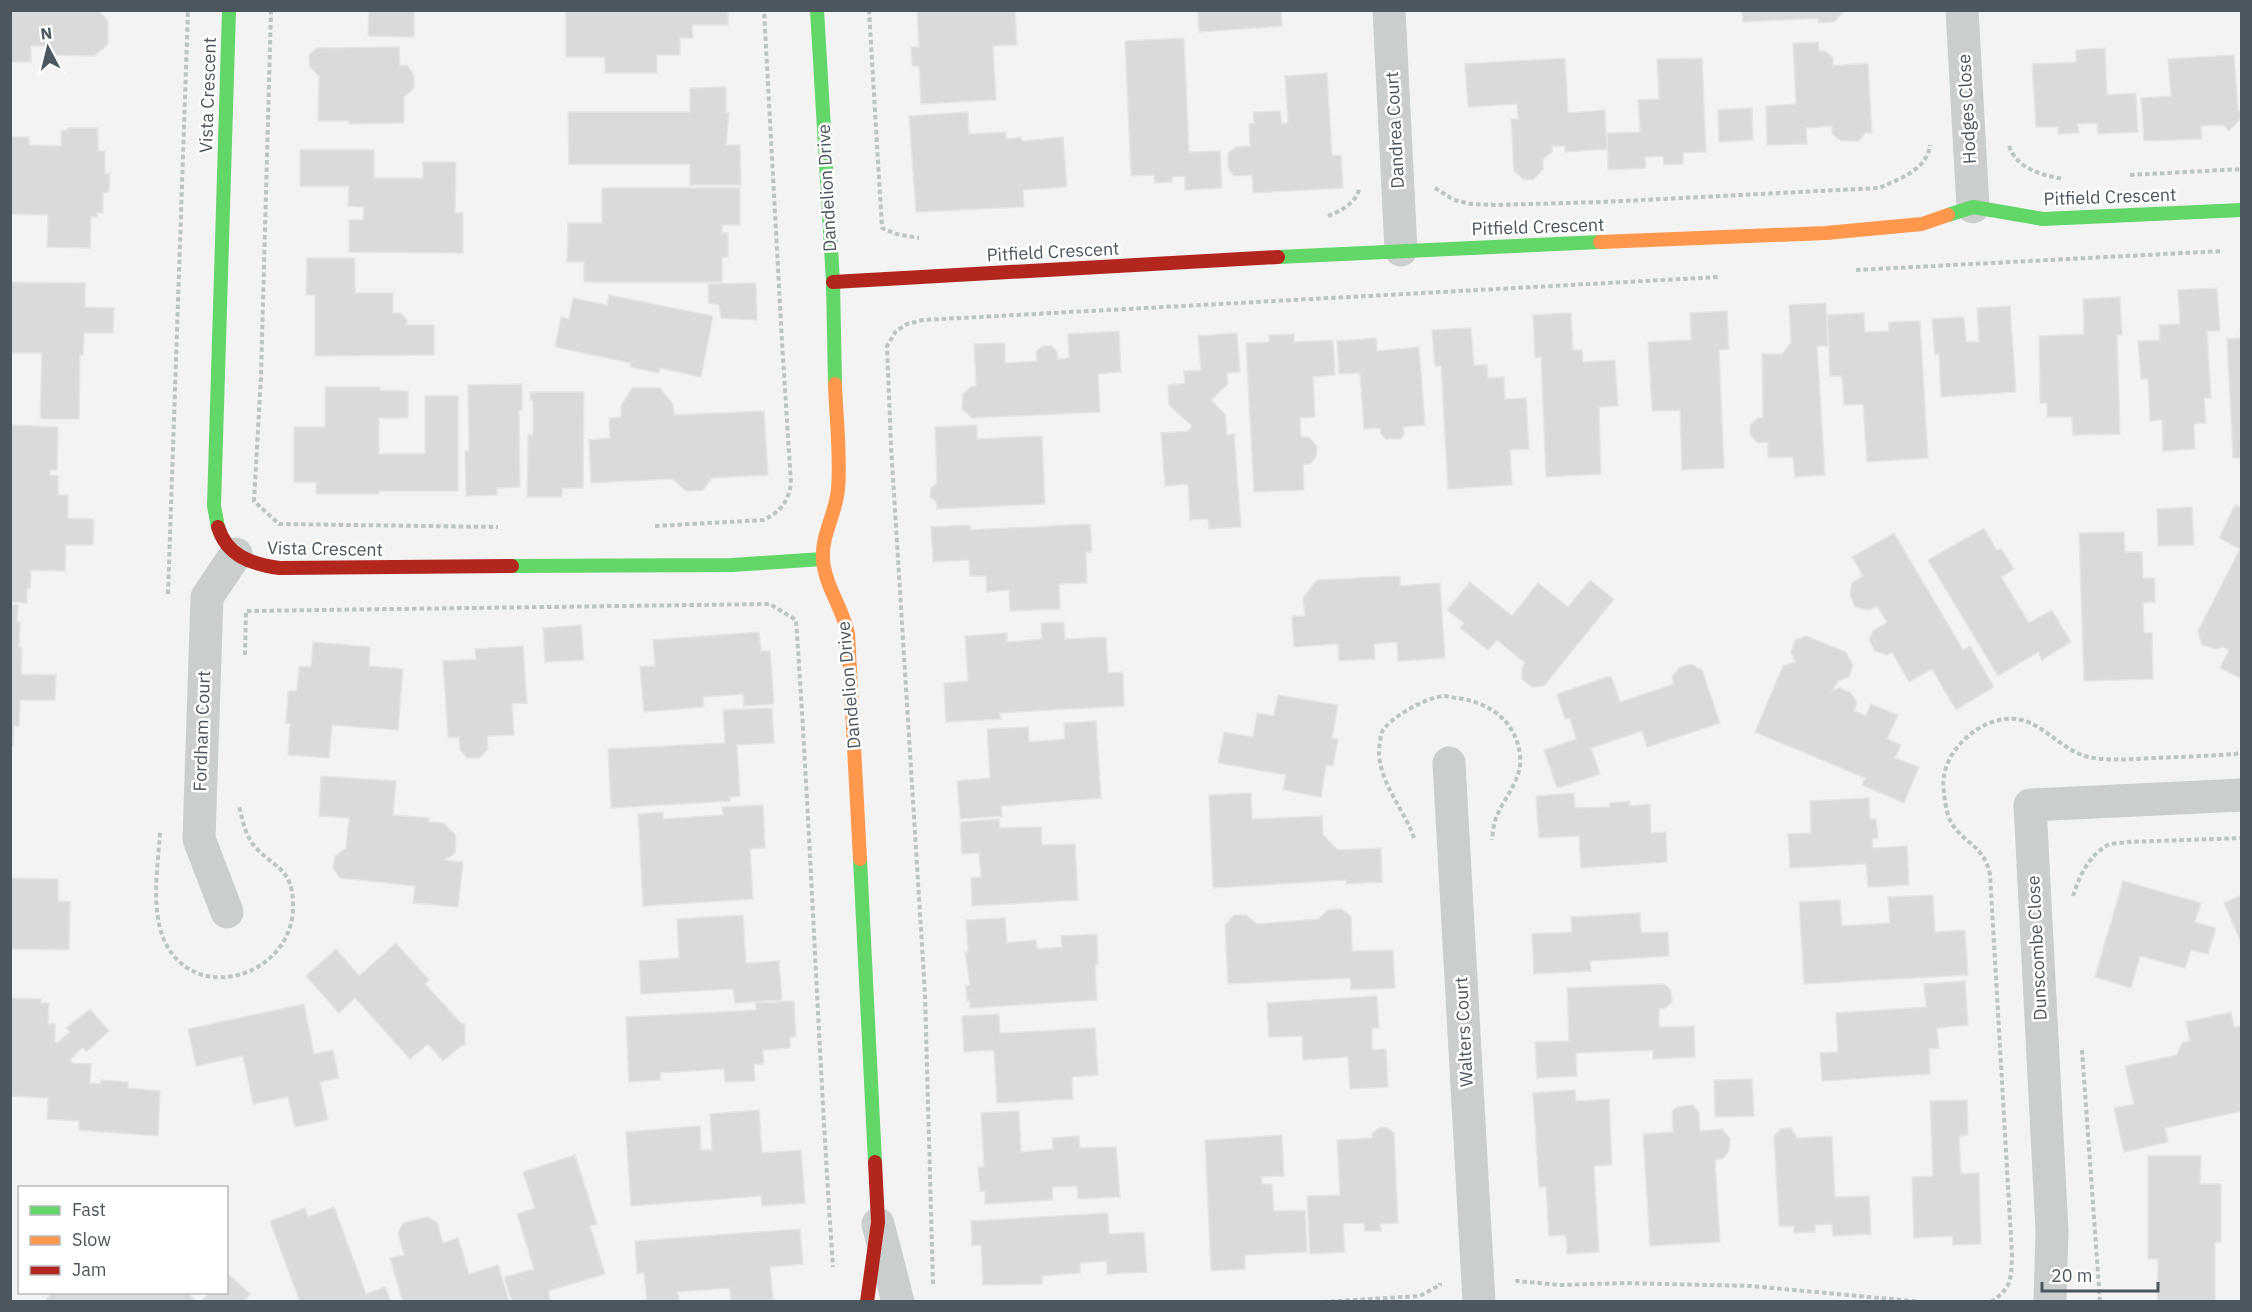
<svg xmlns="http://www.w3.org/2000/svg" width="2252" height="1312" font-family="'IBM Plex Sans',sans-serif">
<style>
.building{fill:#dadadc;stroke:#e5e5e6;stroke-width:1.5}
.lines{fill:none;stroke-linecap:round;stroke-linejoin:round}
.path{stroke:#bcc5c2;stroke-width:4;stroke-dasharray:4.5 3;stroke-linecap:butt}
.street{stroke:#cbcecf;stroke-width:33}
.fast{stroke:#63d668;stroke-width:14}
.slow{stroke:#ff974d;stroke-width:14}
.jam{stroke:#b3261e;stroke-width:14}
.labels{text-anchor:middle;stroke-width:5;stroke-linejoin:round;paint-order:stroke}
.street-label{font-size:18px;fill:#4c565e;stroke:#fff}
</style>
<rect width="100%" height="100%" fill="#f4f3f3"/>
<!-- building -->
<g class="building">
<polygon points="10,10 98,10 108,21 108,44 94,56 46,55 46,46 31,46 31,62 10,62"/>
<polygon points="369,10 414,10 414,37 368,36"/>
<polygon points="566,10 728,10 728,25 692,25 693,38 680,38 680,55 657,55 657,73 605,73 605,57 566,57"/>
<polygon points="917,10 1015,10 1017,45 993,46 996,100 921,104 919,66 912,66 911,47 919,47"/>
<polygon points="1198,10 1281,10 1282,26 1199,32"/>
<polygon points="1742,10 1844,10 1844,11 1834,22 1818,23 1818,18 1743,22"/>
<polygon points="1184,38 1189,152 1220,151 1222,188 1185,190 1185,176 1172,177 1172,182 1155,183 1154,175 1131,176 1125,41"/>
<polygon points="1818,42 1819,51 1825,51 1833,58 1833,66 1868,63 1872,133 1865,133 1859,141 1841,141 1832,134 1832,126 1806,128 1807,144 1767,145 1766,106 1796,104 1793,43"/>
<polygon points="399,47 400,66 407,65 414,75 414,88 404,97 404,123 349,124 349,121 318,121 319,76 310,67 309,55 317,48"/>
<polygon points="2105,48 2107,95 2136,93 2138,132 2098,134 2097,123 2078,124 2079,133 2058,134 2058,127 2036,127 2032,64 2076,62 2076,50"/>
<polygon points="2234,55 2238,110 2242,113 2242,117 2229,131 2223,125 2201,126 2202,139 2144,141 2141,98 2171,96 2168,59"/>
<polygon points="1565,58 1568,113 1605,110 1607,149 1565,152 1565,146 1552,146 1552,152 1543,159 1543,169 1533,180 1523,179 1514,171 1511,119 1518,119 1517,104 1468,107 1465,64"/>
<polygon points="1702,58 1706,152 1683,153 1683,164 1664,165 1663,156 1645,157 1646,168 1608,170 1607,133 1640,132 1638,100 1659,99 1657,59"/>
<polygon points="1327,73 1332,156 1341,155 1343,188 1253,193 1252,175 1234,176 1228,168 1228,153 1236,147 1250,146 1249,124 1254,123 1253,112 1280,111 1282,124 1288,123 1285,76"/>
<polygon points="726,87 726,112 729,113 726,145 740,145 741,185 690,185 690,164 569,164 568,112 690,112 690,88"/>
<polygon points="1752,108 1753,140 1719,142 1718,110"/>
<polygon points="968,112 969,134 1006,132 1006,139 1021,137 1022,141 1063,137 1067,187 1023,190 1024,207 916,212 909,116"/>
<polygon points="67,128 98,128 98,151 105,151 105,174 110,174 109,192 103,193 103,213 97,213 97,217 91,217 90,248 47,247 48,215 10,214 10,137 29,137 29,145 61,146 61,131 67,130"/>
<polygon points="300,150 374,150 374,178 423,178 423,162 456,162 455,213 463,213 463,253 349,252 349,220 363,220 364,207 348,206 349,186 300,186"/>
<polygon points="602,188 740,188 740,225 722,225 722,233 728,233 728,257 722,257 722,282 584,282 584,262 567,262 568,223 602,223"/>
<polygon points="307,258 355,258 355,293 393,293 393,313 401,313 407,320 407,325 434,325 434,355 315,356 315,295 306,295"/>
<polygon points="10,282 85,283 85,307 114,308 113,333 84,333 83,355 80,355 79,419 40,419 42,353 10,353"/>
<polygon points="756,283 757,320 721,318 719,305 709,303 708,284"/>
<polygon points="2217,288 2220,331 2207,331 2211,398 2204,398 2206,423 2194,424 2195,449 2163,451 2162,420 2150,421 2148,379 2141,379 2138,341 2160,340 2159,325 2180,324 2178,290"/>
<polygon points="609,295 713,316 701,377 660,368 659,373 630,367 631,363 555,347 561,317 569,319 573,298 607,305"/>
<polygon points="2120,297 2122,335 2117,335 2120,434 2073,435 2072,417 2047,417 2047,403 2040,403 2039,336 2084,334 2083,299"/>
<polygon points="1826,303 1828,346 1817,346 1825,475 1795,477 1793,457 1768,458 1768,442 1758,443 1750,435 1750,425 1758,418 1763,418 1762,354 1782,354 1791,343 1789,305"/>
<polygon points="2010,306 2016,392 1941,397 1939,354 1935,355 1932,319 1964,317 1966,342 1979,342 1977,308"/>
<polygon points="1727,311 1729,349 1719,350 1724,468 1682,470 1680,410 1652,411 1648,342 1691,340 1690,313"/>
<polygon points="1571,313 1573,350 1582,350 1583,362 1615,360 1618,406 1599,407 1601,474 1546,477 1541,357 1535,358 1533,315"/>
<polygon points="1864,313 1865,332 1889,331 1889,322 1920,321 1928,458 1867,462 1863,404 1844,405 1842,376 1830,376 1827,315"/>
<polygon points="1471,328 1474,365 1487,365 1488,378 1504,377 1505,399 1526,398 1529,449 1510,450 1512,485 1448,489 1441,366 1435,366 1432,330"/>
<polygon points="2240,329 2242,329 2242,458 2233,458 2227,339 2241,338"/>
<polygon points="1119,331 1121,372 1098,374 1100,412 972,418 962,409 963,394 971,387 976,386 974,344 1005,343 1005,363 1037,361 1036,352 1042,346 1052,346 1057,352 1058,359 1069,358 1068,334"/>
<polygon points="1237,333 1240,372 1227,373 1228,384 1211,400 1225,414 1227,435 1234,434 1241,527 1209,529 1208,519 1190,520 1188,484 1165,486 1161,433 1188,431 1192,426 1169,405 1168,385 1185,383 1184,371 1201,370 1198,336"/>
<polygon points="1294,334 1294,342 1333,340 1335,375 1313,377 1315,417 1300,418 1301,437 1309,437 1317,446 1316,457 1310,464 1303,464 1304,490 1254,492 1246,343 1269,342 1269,335"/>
<polygon points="1376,338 1377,351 1419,347 1425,425 1403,427 1404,434 1401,439 1386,439 1381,434 1380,428 1364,429 1360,373 1339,374 1337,341"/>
<polygon points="522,384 522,410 519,410 520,487 497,488 497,495 466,496 465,451 469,451 468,385"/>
<polygon points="325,387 380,387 380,390 408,391 408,418 379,418 379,454 425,454 425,396 458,396 458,491 379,491 379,494 316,494 316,482 294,482 294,427 325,427"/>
<polygon points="632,388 660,388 673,404 674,415 764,411 768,475 712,478 703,490 686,491 672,479 591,483 589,440 610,438 609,418 621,417 621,406"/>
<polygon points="530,392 584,392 583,488 562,488 562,497 527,497 528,435 533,435 533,400 530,400"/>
<polygon points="10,425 58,427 57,470 50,470 50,475 58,476 58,495 68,495 68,518 94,519 93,545 66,545 65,571 31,570 30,588 27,589 27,603 10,602"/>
<polygon points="977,425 977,439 1042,436 1045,504 937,509 936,502 930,497 931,488 937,483 935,427"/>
<polygon points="2235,505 2242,508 2242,679 2220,668 2229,650 2223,647 2215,649 2202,645 2198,631 2240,549 2219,538"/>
<polygon points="2192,507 2194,545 2158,546 2157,509"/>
<polygon points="1090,524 1092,552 1086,552 1087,583 1059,584 1060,609 1010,611 1009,590 987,592 986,576 970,576 969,560 933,562 931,527 970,525 970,530"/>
<polygon points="1984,528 1997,551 2001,548 2014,569 2001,577 2029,623 2052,610 2071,642 2042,660 2038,652 1998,676 1928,560"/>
<polygon points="2124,532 2125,552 2142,552 2143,578 2155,578 2155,602 2143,603 2144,633 2152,633 2153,679 2084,681 2079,533"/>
<polygon points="1894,533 1963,650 1970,646 1994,687 1956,710 1932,669 1909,682 1892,652 1887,655 1875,651 1869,640 1873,631 1887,622 1877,606 1869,610 1855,607 1850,595 1852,583 1863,576 1852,557"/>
<polygon points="1400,576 1400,586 1440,583 1445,658 1398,661 1397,642 1374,644 1375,659 1339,661 1338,644 1294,647 1292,616 1305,616 1303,598 1317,580"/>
<polygon points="1590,580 1614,599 1544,686 1532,687 1522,679 1522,667 1525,663 1497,640 1488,650 1460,628 1464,623 1447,610 1470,582 1512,616 1538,583 1568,607"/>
<polygon points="10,605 18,605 17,622 20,622 19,647 22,648 21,674 56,675 55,700 20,700 19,726 14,726 13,746 10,746"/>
<polygon points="1064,622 1065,639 1106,637 1108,673 1123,672 1124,706 1000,713 1001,719 946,722 944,683 968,681 965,636 1007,633 1007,642 1042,639 1041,623"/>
<polygon points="581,625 584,660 545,662 543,628"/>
<polygon points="759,632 761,651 770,651 774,704 744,706 743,694 703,697 704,707 644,712 640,667 655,666 653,640"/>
<polygon points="1806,636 1846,652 1853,665 1849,677 1838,681 1832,691 1839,688 1850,692 1857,702 1854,711 1866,716 1871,704 1898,715 1887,739 1901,745 1895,758 1919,767 1904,803 1862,785 1865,778 1755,732 1783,666 1795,662 1791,652 1795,640"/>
<polygon points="313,642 370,647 369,666 403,669 398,730 332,725 329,758 288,755 290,724 286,723 288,691 297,691 299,666 311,667"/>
<polygon points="523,646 527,703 512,704 514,735 487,736 488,749 479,758 467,758 460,750 459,737 448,738 443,661 476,659 475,649"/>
<polygon points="1691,664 1702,670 1720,723 1647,747 1642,731 1591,748 1600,774 1557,788 1544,750 1576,739 1570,718 1565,719 1557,694 1611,676 1620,702 1674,684 1672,677 1679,668"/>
<polygon points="1278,695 1338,705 1332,738 1338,739 1333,766 1326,765 1321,797 1283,790 1286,775 1218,763 1224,732 1253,737 1257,713 1274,716"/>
<polygon points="772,708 774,743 737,745 740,796 730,797 730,801 611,808 608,749 725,743 723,710"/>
<polygon points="1096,721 1101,798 1001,806 1002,816 960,819 957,781 990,778 987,729 1028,727 1029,742 1065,739 1064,723"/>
<polygon points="321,776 396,781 393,815 429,818 429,822 444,823 456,836 455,853 445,860 463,862 458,907 413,903 415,886 340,878 333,868 335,856 346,848 349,818 319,816"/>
<polygon points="1251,793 1252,819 1322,816 1323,835 1338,850 1381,848 1382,882 1346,884 1346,880 1213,888 1209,795"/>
<polygon points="1574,793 1575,808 1610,807 1609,803 1630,801 1630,806 1650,804 1651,833 1666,832 1667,862 1581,868 1579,836 1539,838 1536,796"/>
<polygon points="1869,798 1870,819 1876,819 1878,838 1872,839 1873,848 1907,846 1909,885 1868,887 1866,864 1790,868 1788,834 1811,833 1810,801"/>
<polygon points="763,805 765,848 750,849 753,899 643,906 638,814 663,812 663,819 723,815 722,807"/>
<polygon points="999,819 1000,828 1041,827 1042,845 1075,844 1078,900 972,906 971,878 981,877 979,853 962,854 960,822"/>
<polygon points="10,878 58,879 58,901 70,902 69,950 10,949"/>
<polygon points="2123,881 2201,903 2195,922 2216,928 2208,954 2191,950 2185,968 2140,956 2131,988 2095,977"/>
<polygon points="1933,895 1935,932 1965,930 1968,975 1804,984 1799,902 1840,900 1842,926 1890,923 1888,897"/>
<polygon points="2242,895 2242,942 2241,942 2224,903"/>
<polygon points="1341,909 1351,916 1352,951 1393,950 1395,988 1351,990 1350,978 1228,984 1225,925 1234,915 1246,915 1257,924 1318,919 1328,910"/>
<polygon points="1640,913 1641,933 1668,932 1669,956 1590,961 1591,971 1534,974 1532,934 1572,932 1571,917"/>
<polygon points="743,915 746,963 779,961 782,1000 735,1003 733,989 641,994 639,961 679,958 677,919"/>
<polygon points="1005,918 1007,943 1036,940 1037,949 1062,947 1061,936 1097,934 1098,964 1095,965 1097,1000 970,1008 970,1000 967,1001 966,985 970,985 965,952 968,952 966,920"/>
<polygon points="396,943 429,980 425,984 462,1024 465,1024 465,1045 461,1046 443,1061 428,1044 410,1059 355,998 339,1013 306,976 336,949 359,976"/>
<polygon points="1965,981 1968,1025 1937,1028 1939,1048 1929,1049 1930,1074 1822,1081 1820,1053 1838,1052 1836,1013 1926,1007 1924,984"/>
<polygon points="1664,984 1671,990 1672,1002 1665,1008 1659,1009 1659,1027 1694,1026 1695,1057 1653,1059 1653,1050 1576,1053 1577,1076 1537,1078 1535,1042 1569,1041 1567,988"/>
<polygon points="1377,996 1379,1028 1372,1028 1372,1050 1386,1049 1388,1087 1350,1089 1348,1057 1303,1060 1302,1036 1269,1037 1267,1003"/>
<polygon points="10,998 41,999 41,1003 49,1003 48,1024 55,1024 55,1041 57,1043 70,1032 66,1028 90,1009 109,1031 87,1051 82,1048 70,1060 73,1063 91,1064 90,1083 100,1084 101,1080 128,1082 128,1088 160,1091 158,1136 79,1130 79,1121 47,1119 48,1098 10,1096"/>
<polygon points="794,1001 796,1037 790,1037 790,1048 763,1050 764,1064 754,1064 755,1081 725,1082 724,1069 660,1073 661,1080 629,1082 626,1017 756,1010 756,1003"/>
<polygon points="304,1004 314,1054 333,1050 339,1078 320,1082 328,1120 295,1127 288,1097 253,1104 243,1056 196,1066 188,1029"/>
<polygon points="2231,1012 2234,1027 2242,1026 2242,1111 2165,1128 2168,1142 2124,1152 2114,1108 2134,1104 2125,1066 2177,1055 2182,1043 2190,1041 2186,1022"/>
<polygon points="999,1014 1000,1033 1095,1028 1098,1075 1072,1077 1073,1099 997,1103 994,1050 964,1052 962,1016"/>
<polygon points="1752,1079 1754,1116 1715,1117 1714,1080"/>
<polygon points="1575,1090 1576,1101 1609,1099 1612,1165 1594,1166 1599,1252 1567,1254 1566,1235 1549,1236 1546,1187 1539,1187 1533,1093"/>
<polygon points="1967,1100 1968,1135 1959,1136 1961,1174 1979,1173 1981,1244 1953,1245 1952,1236 1914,1238 1912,1177 1933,1176 1930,1101"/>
<polygon points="1693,1105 1699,1112 1700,1131 1722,1129 1730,1138 1729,1151 1722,1159 1715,1160 1720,1242 1650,1246 1643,1134 1673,1132 1672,1111 1677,1107"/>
<polygon points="759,1110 762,1153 801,1150 805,1203 762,1206 761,1196 631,1206 626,1132 700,1126 701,1150 712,1150 710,1114"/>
<polygon points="1019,1111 1021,1152 1053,1149 1052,1138 1079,1136 1080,1148 1116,1147 1120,1197 1078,1199 1077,1186 1052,1187 1053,1200 985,1204 985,1191 980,1191 978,1167 984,1167 981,1113"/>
<polygon points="1380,1127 1387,1128 1394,1133 1398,1223 1380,1224 1381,1231 1365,1231 1364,1223 1343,1224 1345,1252 1310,1254 1307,1196 1340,1195 1337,1140 1372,1138 1372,1134"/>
<polygon points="1791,1128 1797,1138 1832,1136 1835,1197 1869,1196 1871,1234 1833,1236 1832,1224 1815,1225 1815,1232 1794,1233 1794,1226 1779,1226 1774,1137 1780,1129"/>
<polygon points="1282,1135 1284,1176 1261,1177 1262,1184 1272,1184 1274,1211 1305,1210 1307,1252 1245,1255 1245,1269 1211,1271 1205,1140"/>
<polygon points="575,1155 597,1224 590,1226 605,1274 548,1291 551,1302 512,1302 504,1277 534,1269 517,1214 535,1208 523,1172"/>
<polygon points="2148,1156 2201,1156 2200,1184 2221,1184 2221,1242 2215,1242 2215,1302 2157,1302 2158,1259 2148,1259"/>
<polygon points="334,1207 366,1294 385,1287 391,1302 300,1302 270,1221 305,1208 308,1217"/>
<polygon points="1108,1213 1109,1234 1144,1232 1147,1272 1107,1274 1107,1261 1080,1263 1080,1273 1042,1276 1042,1284 983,1285 981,1245 972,1246 971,1221"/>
<polygon points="427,1217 437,1222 443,1243 458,1238 469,1274 498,1265 509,1301 403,1302 390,1258 404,1255 398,1233 403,1223"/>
<polygon points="800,1229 803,1264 770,1267 773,1300 731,1302 730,1288 678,1292 679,1302 647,1302 644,1273 637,1274 635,1241"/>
<polygon points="226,1272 250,1294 243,1302 201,1302 210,1292 226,1292"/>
<polygon points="52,1292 187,1292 197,1302 44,1302"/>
</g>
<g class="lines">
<!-- path -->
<g class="path">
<polyline points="271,10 261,376 254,501 279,524 498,527"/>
<polyline points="869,10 882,228 896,234 919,238"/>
<path d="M2009,146C2017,169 2042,175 2063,179"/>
<polyline points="2130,175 2242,169"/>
<path d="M1435,188L1454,200L1471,204L1495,205L1602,202L1879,188C1899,179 1927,170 1930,145"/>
<path d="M1328,216C1341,211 1356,203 1359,189"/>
<polyline points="1856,270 2223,251"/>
<path d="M655,526L764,520C781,511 788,502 791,484L782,342L764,10"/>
<polyline points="168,594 188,10"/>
<path d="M245,655L246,611L770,604L796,620C811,836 818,1052 833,1267"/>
<path d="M160,833C158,867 150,909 165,942C197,1008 297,974 293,902C292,869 275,868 256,848C245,836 243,821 239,806"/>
<path d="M1414,838C1404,809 1382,787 1379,755C1379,749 1380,738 1382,732C1390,717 1427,697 1444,696C1449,696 1454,698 1458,698C1490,703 1516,721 1520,755C1523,779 1504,797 1496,818C1493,825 1493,833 1492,840"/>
<path d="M2073,896C2079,877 2089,855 2108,845C2113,843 2121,843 2127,842L2242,838"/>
<polyline points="2082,1050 2100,1302"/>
<polyline points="1517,1279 1517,1281 1561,1285 1625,1283 1751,1286 1923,1302"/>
<polyline points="933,1284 925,994 891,446 887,346 896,331 907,324 923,320 1719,277"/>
<polyline points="1323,1302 1420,1296 1440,1285 1440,1283"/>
<path d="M1991,1302C2012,1288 2011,1279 2012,1255L1990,874C1983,845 1966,845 1952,824C1947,816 1945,803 1944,793C1941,774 1948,757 1961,743C1970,733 1982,725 1995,721C2039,708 2056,753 2094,758C2113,761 2133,759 2153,758C2180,757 2208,756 2235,754L2242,752"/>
</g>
<!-- street -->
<g class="street">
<polyline points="1389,10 1401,250"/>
<polyline points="1962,10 1973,207"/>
<polyline points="1449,763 1479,1302"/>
<polyline points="227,912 199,839 207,597 236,554"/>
<polyline points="878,1224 898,1302"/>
<polyline points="2050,1302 2052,1231 2030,805 2242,795"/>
</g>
<!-- fast -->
<g class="fast">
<polyline points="817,10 833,282 835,384"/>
<polyline points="1948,215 1973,207 2043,219 2242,210"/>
<polyline points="1278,257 1600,242"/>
<polyline points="218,527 214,506 229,10"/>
<polyline points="512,566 732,565 823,559"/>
<polyline points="860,859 875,1162"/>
</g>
<!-- slow -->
<g class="slow">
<polyline points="1600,242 1826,233 1922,224 1948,215"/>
<path d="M835,384C836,417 841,456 838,489C836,514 821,535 823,560C825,586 843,608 848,634L860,859"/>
</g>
<!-- jam -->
<g class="jam">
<polyline points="833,282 1278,257"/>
<path d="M218,527C227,556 251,564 279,568L512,566"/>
<polyline points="867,1302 878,1222 875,1162"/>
</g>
</g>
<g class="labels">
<!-- street labels -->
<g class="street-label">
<text transform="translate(208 95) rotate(-88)" y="6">Vista Crescent</text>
<text transform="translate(1967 109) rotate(-93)" y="6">Hodges Close</text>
<text transform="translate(1395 130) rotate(-93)" y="6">Dandrea Court</text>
<text transform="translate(827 188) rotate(-93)" y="6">Dandelion Drive</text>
<text transform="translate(2110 197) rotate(-2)" y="6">Pitfield Crescent</text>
<text transform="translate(1538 227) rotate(-2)" y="6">Pitfield Crescent</text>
<text transform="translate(1053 252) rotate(-3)" y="6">Pitfield Crescent</text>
<text transform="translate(325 549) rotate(1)" y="6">Vista Crescent</text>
<text transform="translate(849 685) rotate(-95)" y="6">Dandelion Drive</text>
<text transform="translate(202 731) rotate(-88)" y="6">Fordham Court</text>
<text transform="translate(2037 948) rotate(-93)" y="6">Dunscombe Close</text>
<text transform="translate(1464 1032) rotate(-93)" y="6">Walters Court</text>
</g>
</g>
<!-- border -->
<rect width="2252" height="1312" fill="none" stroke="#4c565e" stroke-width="24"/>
<!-- legend -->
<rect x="18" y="1186" width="210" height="108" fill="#ffffff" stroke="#b7bbbf" stroke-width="1.5"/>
<rect x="30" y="1206" width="30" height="9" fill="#63d668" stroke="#b7bbbf" stroke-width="1.5"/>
<text x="72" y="1216" font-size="18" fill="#4c565e">Fast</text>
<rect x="30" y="1236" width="30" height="9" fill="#ff974d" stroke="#b7bbbf" stroke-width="1.5"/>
<text x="72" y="1246" font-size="18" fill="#4c565e">Slow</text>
<rect x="30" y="1266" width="30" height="9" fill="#b3261e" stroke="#b7bbbf" stroke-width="1.5"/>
<text x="72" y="1276" font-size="18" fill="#4c565e">Jam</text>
<!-- north arrow -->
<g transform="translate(48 48) rotate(353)" stroke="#ffffff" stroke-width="4.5" paint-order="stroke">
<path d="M0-4.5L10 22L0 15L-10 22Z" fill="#4c565e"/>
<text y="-9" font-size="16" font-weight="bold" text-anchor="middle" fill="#4c565e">N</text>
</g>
<!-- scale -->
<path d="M2042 1282v9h116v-9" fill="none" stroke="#4c565e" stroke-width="3"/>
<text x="2051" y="1282" font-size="18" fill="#4c565e" stroke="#ffffff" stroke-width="4.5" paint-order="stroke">20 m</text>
</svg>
